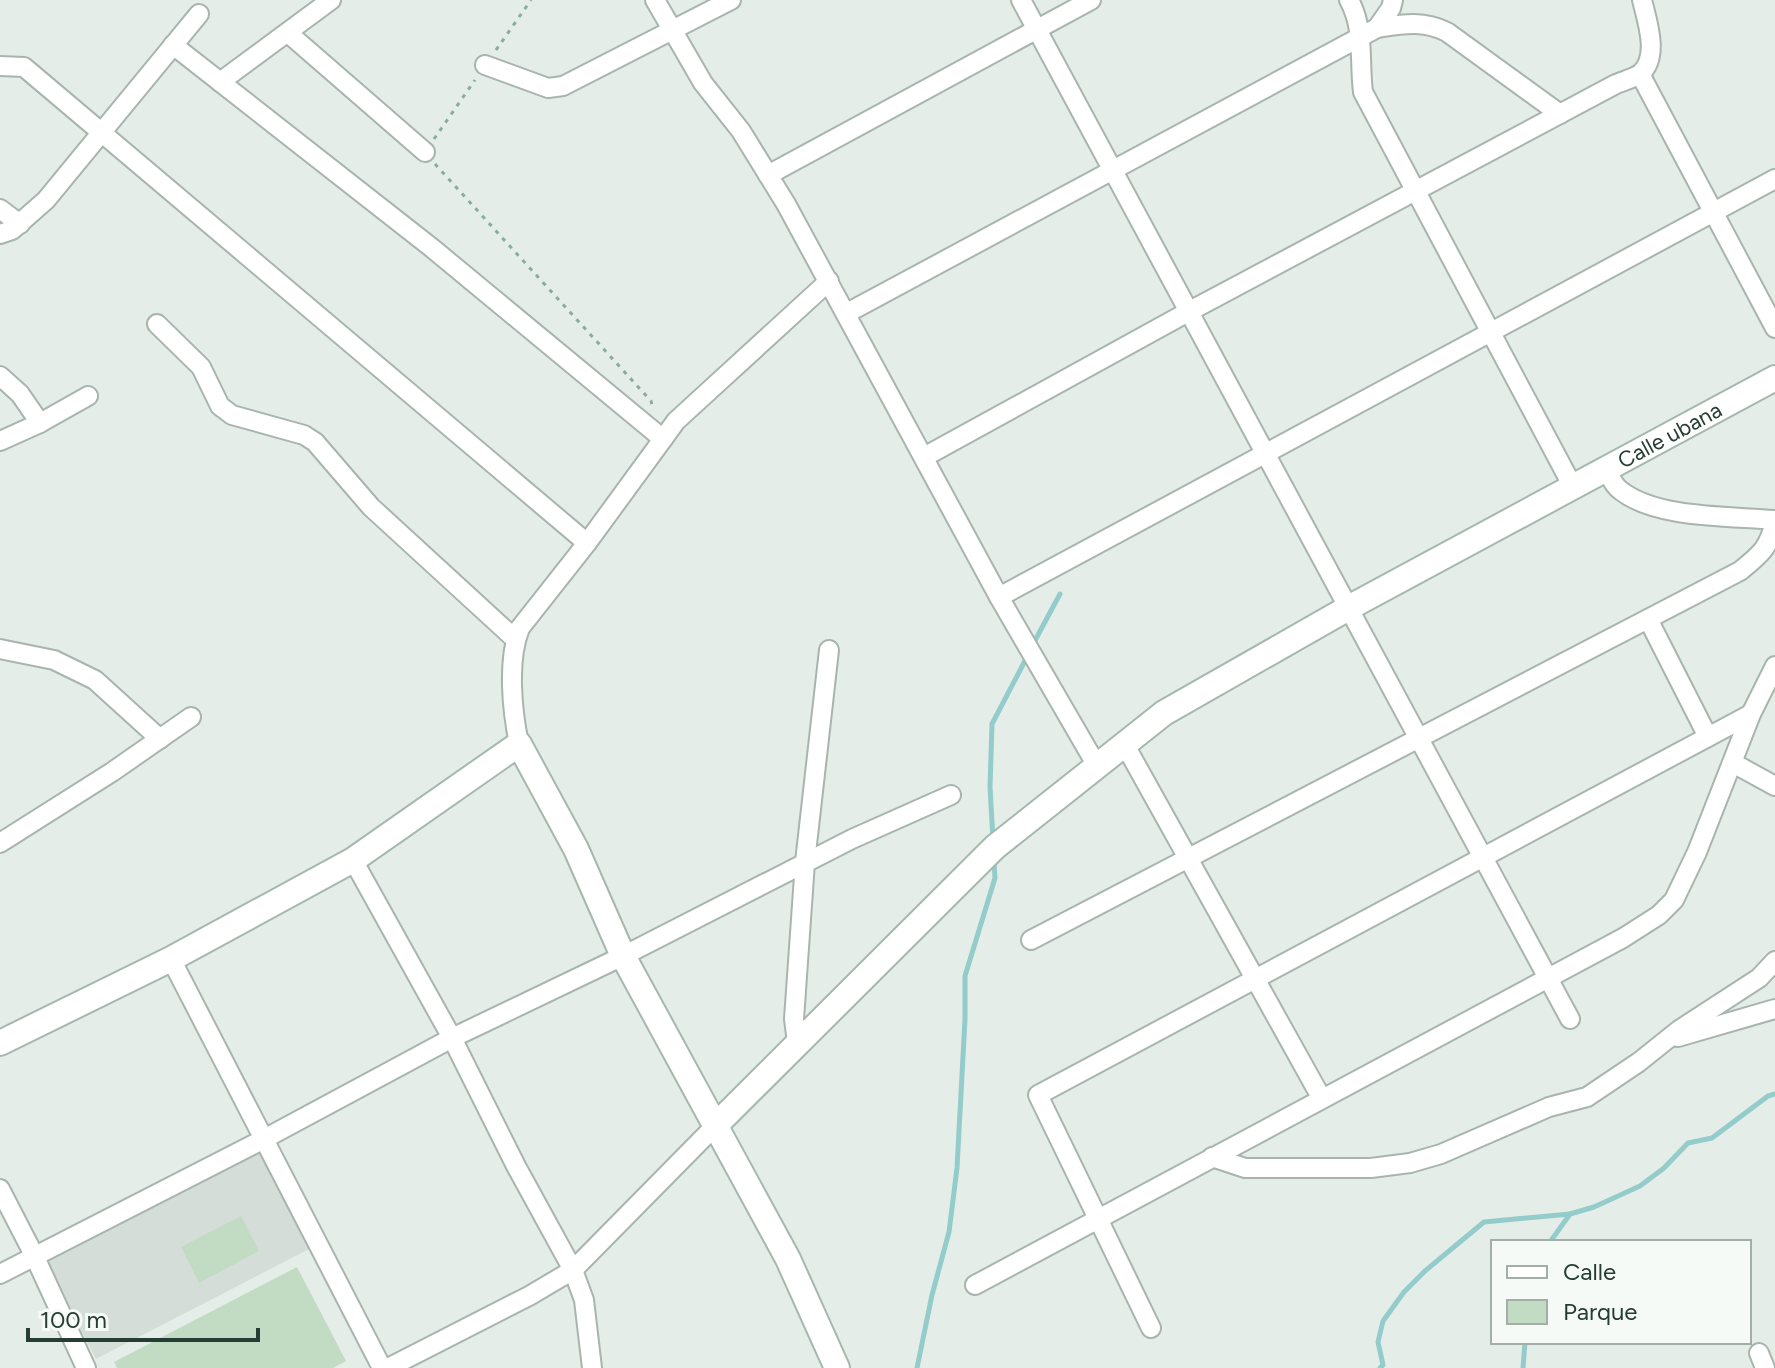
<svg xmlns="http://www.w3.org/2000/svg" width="1775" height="1368" font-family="Figtree,sans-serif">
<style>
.built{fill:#d4ddd7}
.green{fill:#c1dcc3}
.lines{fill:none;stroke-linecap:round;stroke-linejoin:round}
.stream{stroke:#93ccca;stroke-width:5}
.street-casing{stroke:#a8b5ae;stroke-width:22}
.secondary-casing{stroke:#a5b8ae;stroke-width:28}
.path{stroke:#89ad9b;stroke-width:3;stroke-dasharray:4 6;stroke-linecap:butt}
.street{stroke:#fff;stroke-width:18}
.secondary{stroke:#fff;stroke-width:24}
.labels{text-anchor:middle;stroke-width:8;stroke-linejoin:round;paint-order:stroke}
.street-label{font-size:22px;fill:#263d33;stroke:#f6faf7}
</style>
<rect width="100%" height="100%" fill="#e5ede8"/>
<!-- built -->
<polygon class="built" points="261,1151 311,1248 96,1359 46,1262"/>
<!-- green -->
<g class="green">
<polygon points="241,1216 259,1251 199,1283 181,1247"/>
<polygon points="297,1267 346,1361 333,1368 117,1368 114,1362"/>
</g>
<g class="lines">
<!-- stream -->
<g class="stream">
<polyline points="1032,646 1060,594"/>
<polyline points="993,840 990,787 992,724 1028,655"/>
<polyline points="1550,1242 1570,1214"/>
<polyline points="917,1368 932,1295 949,1232 957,1168 965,1019 965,976 995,878 994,862"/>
<polyline points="1380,1368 1383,1365 1378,1342 1383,1321 1404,1292 1425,1271 1484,1222 1570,1214 1594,1207 1640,1186 1664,1168 1688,1143 1712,1138 1768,1096 1775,1094"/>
<polyline points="1523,1368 1525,1342"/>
</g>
<defs>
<g id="street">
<polyline points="655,0 703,83 741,131 786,204 999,597 1097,766"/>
<polyline points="1021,0 1570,1019"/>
<path d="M1349,0C1365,29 1359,61 1363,92L1573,487"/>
<path d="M1377,28C1403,24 1423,20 1447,32L1560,114"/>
<polyline points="288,33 425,152"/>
<polyline points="173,45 432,248 663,439 676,421 829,281"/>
<polyline points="485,65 548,88 563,86 731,0"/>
<polyline points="0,66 24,67 587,543"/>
<polyline points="1640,74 1775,328"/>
<polyline points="220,82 331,0"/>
<polyline points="768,175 1091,0"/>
<polyline points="0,209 20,224"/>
<polyline points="0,234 12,230 46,200 199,14"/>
<polyline points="847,313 1377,28 1391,8 1393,0"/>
<polyline points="157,324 201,367 220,406 232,415 304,435 315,442 371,507 515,639"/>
<polyline points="0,376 20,394 40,423"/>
<polyline points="0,441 40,423 88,396"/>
<path d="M924,457L1188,312L1616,84C1623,81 1634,78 1640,74C1660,57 1647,21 1642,0"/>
<path d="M1606,469C1610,476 1613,485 1620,490C1656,519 1730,516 1775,520"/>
<polyline points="999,597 1775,179"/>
<polyline points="1648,619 1708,737"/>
<polyline points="0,649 54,660 95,680 160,739"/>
<path d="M519,744C512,710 507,660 520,628L587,543L663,439"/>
<polyline points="1125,745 1322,1099"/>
<polyline points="1733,763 1775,786"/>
<polyline points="0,843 112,772 191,717"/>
<polyline points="353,860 452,1038 516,1166 573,1270 584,1300 592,1368"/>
<path d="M1031,940L1740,571C1761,554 1769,548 1775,521"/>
<polyline points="171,959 382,1368"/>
<polyline points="1678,1037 1775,1009"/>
<polyline points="797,1043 794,1019 805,862 829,650"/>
<polyline points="1212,1157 1245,1168 1371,1168 1410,1163 1441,1154 1549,1107 1587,1097 1639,1062 1679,1030 1759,978 1775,961"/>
<polyline points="0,1189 34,1255 86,1368"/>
<polyline points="0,1274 264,1139 452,1038 623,956 852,839 951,795"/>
<polyline points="975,1285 1623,938 1659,915 1674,900 1697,852 1751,714 1775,666"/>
<polyline points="1151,1328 1038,1095 1751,714"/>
<polyline points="1759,1353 1765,1368"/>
<polyline points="388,1368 529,1296 573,1270 715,1126"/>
</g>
<g id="secondary">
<polyline points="0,1043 171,959 353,860 519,744 576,849 623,956 788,1259 837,1368"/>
<path id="s1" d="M715,1126L995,847L1164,713L1350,607L1775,378"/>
</g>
</defs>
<!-- street casing -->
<use href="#street" class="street-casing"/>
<!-- secondary casing -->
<use href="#secondary" class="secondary-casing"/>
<!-- path -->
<g class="path">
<polyline points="496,50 531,0"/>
<polyline points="434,139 475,80"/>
<polyline points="435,164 651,401 653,409"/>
</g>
<!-- street -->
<use href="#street" class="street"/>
<!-- secondary -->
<use href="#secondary" class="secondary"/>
</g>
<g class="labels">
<!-- street labels -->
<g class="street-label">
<text dy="8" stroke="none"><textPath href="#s1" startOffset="1188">Calle ubana</textPath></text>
</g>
</g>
<!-- legend -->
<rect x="1491" y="1240" width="260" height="104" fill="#f6faf7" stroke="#a3aea9" stroke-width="2"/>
<rect x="1507" y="1266" width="40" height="12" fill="#ffffff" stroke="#a3aea9" stroke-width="2"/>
<text x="1563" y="1280" font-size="24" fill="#263d33">Calle</text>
<rect x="1507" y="1300" width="40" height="24" fill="#c1dcc3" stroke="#a3aea9" stroke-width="2"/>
<text x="1563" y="1320" font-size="24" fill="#263d33">Parque</text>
<!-- scale -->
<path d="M28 1328v12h230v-12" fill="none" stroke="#263d33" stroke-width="4"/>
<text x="40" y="1328" font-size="24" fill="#263d33" stroke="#f6faf7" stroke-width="6" paint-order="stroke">100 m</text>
</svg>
